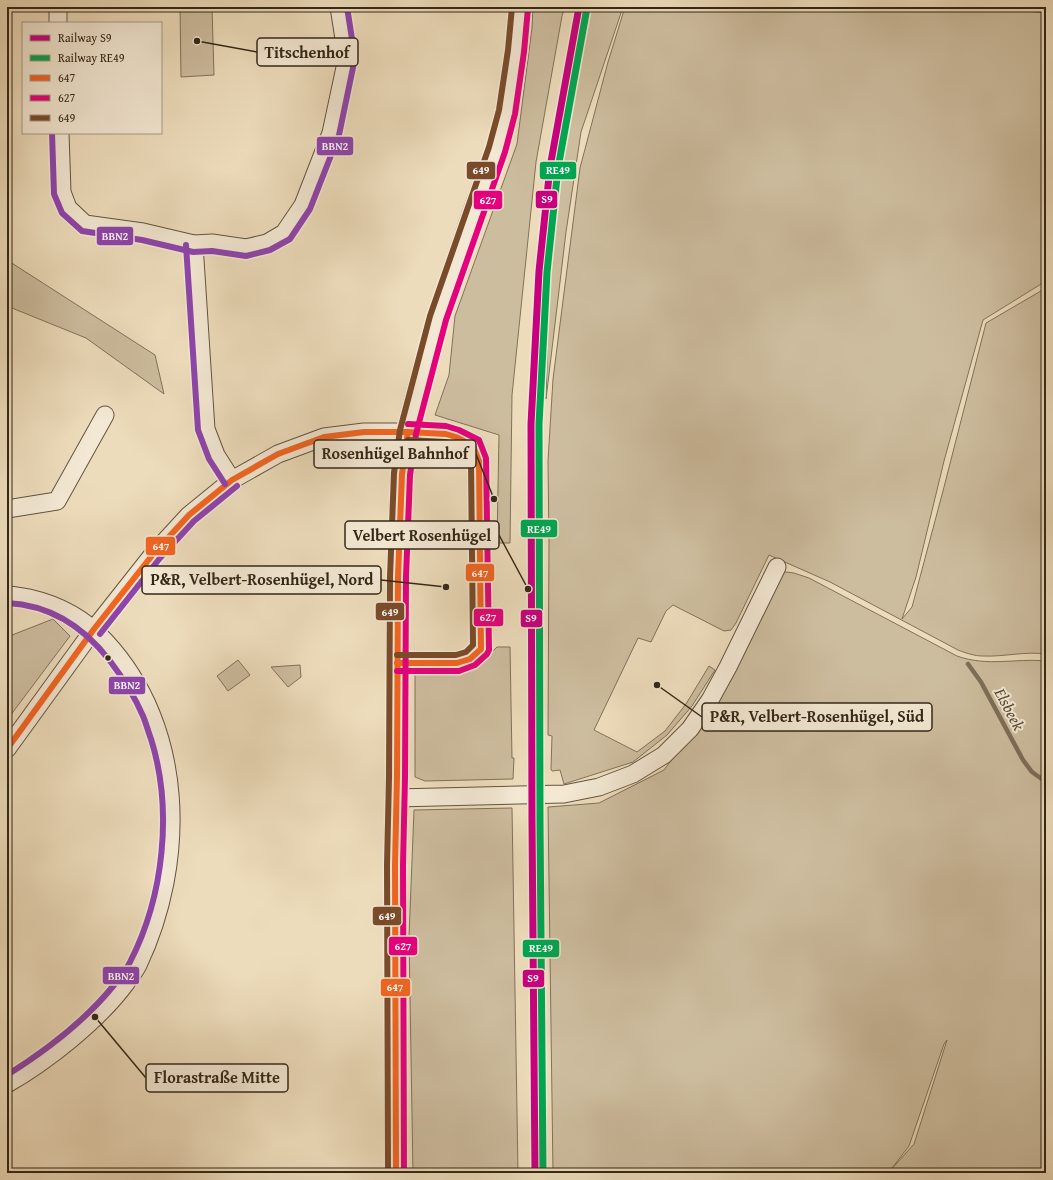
<svg xmlns="http://www.w3.org/2000/svg" width="1053" height="1180" font-family="'Gentium Book Plus',serif">
<style>
.green{fill:#cdbd9f;stroke:#80725c;fill-rule:evenodd}
.lines{fill:none;stroke-linecap:round;stroke-linejoin:round}
.stream{stroke:#7d6e59;stroke-width:4.5}
.minor-casing{stroke:#625441;stroke-width:19}
.tertiary-casing{stroke:#625441;stroke-width:24}
.minor{stroke:#f3e8d3;stroke-width:17}
.tertiary{stroke:#f3e8d3;stroke-width:22}
.bus-1-casing{stroke:#f3e8d3;stroke-width:9}
.bus-2-casing{stroke:#f3e8d3;stroke-width:9}
.bus-3-casing{stroke:#f3e8d3;stroke-width:9}
.bus-4-casing{stroke:#f3e8d3;stroke-width:9}
.bus-1{stroke:#f26522;stroke-width:6}
.bus-2{stroke:#e5007d;stroke-width:6}
.bus-3{stroke:#7a4b2a;stroke-width:6}
.bus-4{stroke:#8e44ad;stroke-width:6}
.rail-1-casing{stroke:#f3e8d3;stroke-width:10}
.rail-2-casing{stroke:#f3e8d3;stroke-width:10}
.rail-1{stroke:#c7007f;stroke-width:7}
.rail-2{stroke:#00a651;stroke-width:7}
.bus-dot{fill:#332718;stroke:#f3e8d3;stroke-width:1.5}
.labels{text-anchor:middle;stroke-width:4;stroke-linejoin:round;paint-order:stroke}
.water-label{font-size:16px;font-style:italic;fill:#584b38;stroke:#f3e8d3}
.leader{fill:none;stroke:#332718;stroke-width:1.5}
.callout-dot{fill:#332718;stroke:#f3e8d3;stroke-width:1.5}
.callout{fill:#f3e8d3;stroke:#332718;stroke-width:1.5}
.callout-label{font-size:16px;text-anchor:middle;font-weight:bold;fill:#332718}
.line-badge{stroke:#f3e8d3;stroke-width:1.5}
.badge-label{font-size:11px;text-anchor:middle;font-weight:bold;fill:#fff}
</style>
<rect width="100%" height="100%" fill="#eddcbb"/>
<filter id="stains"><feTurbulence type="fractalNoise" baseFrequency=".005" numOctaves="4"/><feColorMatrix values="0 0 0 0 .2 0 0 0 0 .09 0 0 0 0 .02 0 0 0 .5 -.17"/></filter>
<radialGradient id="worn" r=".72"><stop offset=".6" stop-color="#630" stop-opacity="0"/><stop offset="1" stop-color="#630" stop-opacity=".3"/></radialGradient>
<!-- green -->
<g class="green">
<polygon points="180,7 212,7 214,75 181,77"/>
<polygon points="533,7 565,7 562,16 536,162 512,395 510,543 497,543 499,435 435,415 449,375 455,316 517,144 532,28"/>
<polygon points="590,7 623,7 581,132 566,232 546,399 550,264 559,165 585,23"/>
<path d="M625,7H1046V281L983,320L944,461L916,577L902,619L912,607L943,491L986,323L1046,288V654C1025,651 1004,657 983,656C974,656 966,653 958,650L830,582L769,555L736,623L731,630L724,631L673,605L666,611L651,642L638,638L594,730L637,752L665,731L686,704L709,666L715,670L692,706L667,735L633,762L564,784L560,770L552,771L551,769L552,736L548,735L549,541L548,461L553,379L580,168L608,62Z"/>
<polygon points="7,260 155,355 164,394 86,338 7,306"/>
<path d="M786,572L794,573L809,578L957,656C988,667 1015,658 1046,661V1173H553L548,807L599,803L664,770L726,686L781,574ZM947,1040L914,1144L889,1172L909,1146L944,1044Z"/>
<polygon points="53,619 70,636 7,720 7,637"/>
<polygon points="497,647 510,647 512,758 514,758 513,779 425,781 415,777 415,672 479,665"/>
<polygon points="238,660 250,675 228,691 217,676"/>
<polygon points="300,665 301,677 288,687 271,667"/>
<polygon points="512,808 518,1173 413,1173 409,937 414,810"/>
</g>
<g class="lines">
<!-- stream -->
<g class="stream">
<polyline points="1000,7 1046,11"/>
<polyline points="968,664 981,682 1023,760 1032,772 1046,782"/>
</g>
<defs>
<g id="minor">
<polyline points="58,7 58,23"/>
<polyline points="60,133 62,192 68,208 85,224 143,232 194,244 212,243 246,248 267,243 284,233 303,205 331,133 347,58 339,7"/>
<polyline points="194,244 206,429 216,455 232,480"/>
<polyline points="7,509 57,501 105,415"/>
<path d="M7,595C15,595 22,597 29,598C60,605 84,618 105,641C186,728 187,862 138,965C135,971 130,977 126,983C98,1021 47,1061 7,1084"/>
<polyline points="7,749 94,629 154,553 189,515 232,480 278,454 324,437 364,432 408,432"/>
<polyline points="396,798 564,794 599,787 633,774 664,755 690,729 710,700 728,667 777,567"/>
</g>
<polyline id="tertiary" points="396,1173 395,865 397,777 398,577 402,474 408,432 416,400 438,318 474,213 497,149 507,112 516,51 520,7"/>
</defs>
<!-- minor casing -->
<use href="#minor" class="minor-casing"/>
<!-- tertiary casing -->
<use href="#tertiary" class="tertiary-casing"/>
<!-- minor -->
<use href="#minor" class="minor"/>
<!-- tertiary -->
<use href="#tertiary" class="tertiary"/>
<defs>
<g id="bus-1">
<polyline points="7,749 94,629 154,553 189,515 232,480 278,454 324,437 364,432 408,432 446,434 456,437 473,446 479,461 481,649 470,659 457,663 397,663"/>
<polyline points="396,1173 395,865 397,777 398,577 402,474 408,432"/>
</g>
<g id="bus-2">
<polyline points="397,671 459,671 475,665 487,654 489,650 486,458 479,440 459,430 446,426 408,424"/>
<polyline points="404,1173 403,865 405,777 406,577 410,475 416,434 446,320 505,152 515,114 524,52 528,8"/>
</g>
<g id="bus-3">
<polyline points="397,655 456,655 466,652 473,645 471,463 467,452 453,444 445,442 408,440"/>
<polyline points="388,1173 387,865 389,777 390,577 394,473 400,430 430,316 489,147 499,110 508,50 512,7"/>
</g>
<g id="bus-4">
<polyline points="52,133 54,194 62,213 82,231 142,240 193,252 212,251 246,256 270,250 290,239 310,209 339,135 355,58 347,7"/>
<polyline points="186,245 198,430 209,459 225,484"/>
<path d="M7,603C50,605 84,627 110,661C123,678 134,695 143,716C146,723 148,731 151,739C173,809 164,896 130,962C126,970 120,978 114,985C85,1021 47,1050 7,1075"/>
<polyline points="100,634 160,558 194,521 237,486"/>
</g>
</defs>
<!-- bus-1 casing -->
<use href="#bus-1" class="bus-1-casing"/>
<!-- bus-2 casing -->
<use href="#bus-2" class="bus-2-casing"/>
<!-- bus-3 casing -->
<use href="#bus-3" class="bus-3-casing"/>
<!-- bus-4 casing -->
<use href="#bus-4" class="bus-4-casing"/>
<!-- bus-1 -->
<use href="#bus-1" class="bus-1"/>
<!-- bus-2 -->
<use href="#bus-2" class="bus-2"/>
<!-- bus-3 -->
<use href="#bus-3" class="bus-3"/>
<!-- bus-4 -->
<use href="#bus-4" class="bus-4"/>
<defs>
<polyline id="rail-1" points="535,1173 532,822 531,424 539,271 550,167 579,7"/>
<polyline id="rail-2" points="543,1173 540,822 539,424 547,272 558,168 587,8"/>
</defs>
<!-- rail-1 casing -->
<use href="#rail-1" class="rail-1-casing"/>
<!-- rail-2 casing -->
<use href="#rail-2" class="rail-2-casing"/>
<!-- rail-1 -->
<use href="#rail-1" class="rail-1"/>
<!-- rail-2 -->
<use href="#rail-2" class="rail-2"/>
</g>
<!-- markers -->
<circle class="bus-dot" cx="108" cy="658" r="3.5"/>
<g class="labels">
<!-- water labels -->
<g class="water-label">
<text transform="translate(1010 709) rotate(62)" y="6">Elsbeek</text>
</g>
</g>
<!-- callouts -->
<path class="leader" d="M197 41L257 52M494 499L476 454M528 589L499 535M446 587L381 580M657 685L702 717M95 1017L146 1078"/>
<g class="callout-dot">
<circle cx="197" cy="41" r="4"/>
<circle cx="494" cy="499" r="4"/>
<circle cx="528" cy="589" r="4"/>
<circle cx="446" cy="587" r="4"/>
<circle cx="657" cy="685" r="4"/>
<circle cx="95" cy="1017" r="4"/>
</g>
<g class="callout">
<rect x="257" y="38" width="101" height="28" rx="4"/>
<rect x="314" y="440" width="162" height="28" rx="4"/>
<rect x="345" y="521" width="154" height="28" rx="4"/>
<rect x="142" y="566" width="239" height="28" rx="4"/>
<rect x="702" y="703" width="230" height="28" rx="4"/>
<rect x="146" y="1064" width="142" height="28" rx="4"/>
</g>
<g class="callout-label">
<text x="307" y="58">Titschenhof</text>
<text x="395" y="459">Rosenhügel Bahnhof</text>
<text x="422" y="541">Velbert Rosenhügel</text>
<text x="262" y="585">P&amp;R, Velbert-Rosenhügel, Nord</text>
<text x="817" y="722">P&amp;R, Velbert-Rosenhügel, Süd</text>
<text x="217" y="1083">Florastraße Mitte</text>
</g>
<g class="line-badge">
<rect x="316" y="136" width="38" height="20" rx="4" fill="#8e44ad"/>
<rect x="539" y="161" width="38" height="19" rx="4" fill="#00a651"/>
<rect x="466" y="161" width="30" height="19" rx="4" fill="#7a4b2a"/>
<rect x="535" y="190" width="23" height="19" rx="4" fill="#c7007f"/>
<rect x="473" y="190" width="30" height="20" rx="4" fill="#e5007d"/>
<rect x="96" y="226" width="38" height="20" rx="4" fill="#8e44ad"/>
<rect x="520" y="519" width="38" height="19" rx="4" fill="#00a651"/>
<rect x="145" y="536" width="31" height="20" rx="4" fill="#f26522"/>
<rect x="465" y="563" width="30" height="19" rx="4" fill="#f26522"/>
<rect x="375" y="602" width="30" height="19" rx="4" fill="#7a4b2a"/>
<rect x="473" y="608" width="31" height="19" rx="4" fill="#e5007d"/>
<rect x="520" y="609" width="23" height="19" rx="4" fill="#c7007f"/>
<rect x="108" y="676" width="38" height="19" rx="4" fill="#8e44ad"/>
<rect x="372" y="906" width="30" height="20" rx="4" fill="#7a4b2a"/>
<rect x="388" y="936" width="30" height="20" rx="4" fill="#e5007d"/>
<rect x="522" y="939" width="38" height="19" rx="4" fill="#00a651"/>
<rect x="102" y="966" width="38" height="19" rx="4" fill="#8e44ad"/>
<rect x="522" y="969" width="23" height="19" rx="4" fill="#c7007f"/>
<rect x="380" y="978" width="31" height="19" rx="4" fill="#f26522"/>
</g>
<g class="badge-label">
<text x="335" y="150">BBN2</text>
<text x="558" y="174">RE49</text>
<text x="481" y="174">649</text>
<text x="547" y="203">S9</text>
<text x="488" y="204">627</text>
<text x="115" y="240">BBN2</text>
<text x="539" y="533">RE49</text>
<text x="161" y="550">647</text>
<text x="480" y="577">647</text>
<text x="390" y="616">649</text>
<text x="488" y="621">627</text>
<text x="531" y="622">S9</text>
<text x="127" y="689">BBN2</text>
<text x="387" y="920">649</text>
<text x="403" y="950">627</text>
<text x="541" y="952">RE49</text>
<text x="121" y="980">BBN2</text>
<text x="533" y="982">S9</text>
<text x="395" y="991">647</text>
</g>
<!-- margin -->
<rect width="1053" height="1180" fill="none" stroke="#eddcbb" stroke-width="24"/>
<rect x="8" y="8" width="1037" height="1164" fill="none" stroke="#332718" stroke-width="2"/>
<rect x="12" y="12" width="1029" height="1156" fill="none" stroke="#332718"/>
<!-- legend -->
<rect x="22" y="22" width="140" height="112" fill="#f3e8d3" stroke="#a69b88"/>
<rect x="30" y="35" width="20" height="6" fill="#c7007f" stroke="#a69b88"/>
<text x="58" y="42" font-size="12" fill="#332718">Railway S9</text>
<rect x="30" y="55" width="20" height="6" fill="#00a651" stroke="#a69b88"/>
<text x="58" y="62" font-size="12" fill="#332718">Railway RE49</text>
<rect x="30" y="75" width="20" height="6" fill="#f26522" stroke="#a69b88"/>
<text x="58" y="82" font-size="12" fill="#332718">647</text>
<rect x="30" y="95" width="20" height="6" fill="#e5007d" stroke="#a69b88"/>
<text x="58" y="102" font-size="12" fill="#332718">627</text>
<rect x="30" y="115" width="20" height="6" fill="#7a4b2a" stroke="#a69b88"/>
<text x="58" y="122" font-size="12" fill="#332718">649</text>
<rect width="100%" height="100%" filter="url(#stains)"/>
<rect width="100%" height="100%" fill="url(#worn)"/>
</svg>
